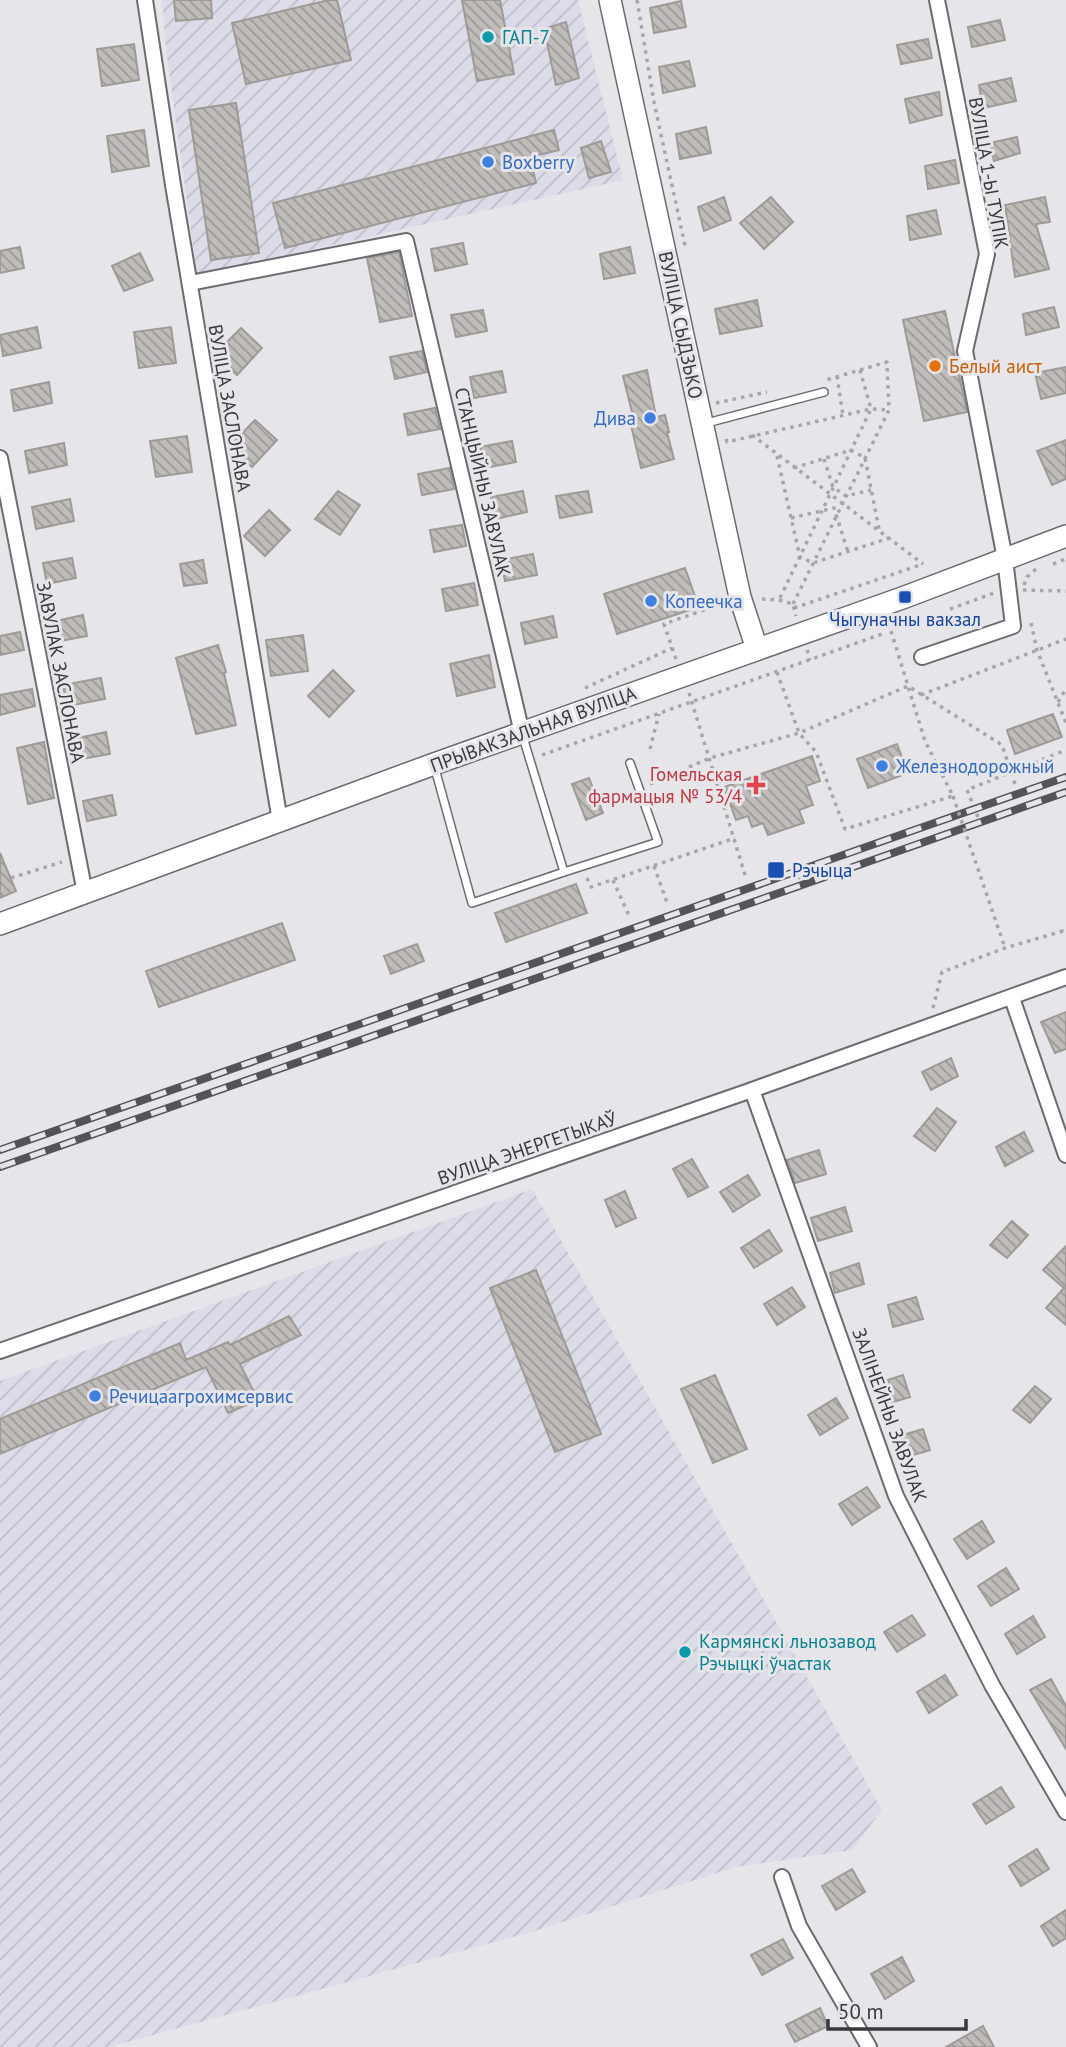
<svg xmlns="http://www.w3.org/2000/svg" width="1066" height="2047" font-family="'PT Sans',sans-serif">
<style>
.industrial{fill:url(#industrial-furrows)}
.building{fill:url(#building-back-hatch);stroke:#9e9b97;stroke-width:2}
.lines{fill:none;stroke-linecap:round;stroke-linejoin:round}
.lane-casing{stroke:#6c6c70;stroke-width:10}
.street-casing{stroke:#6c6c70;stroke-width:18}
.secondary-casing{stroke:#6c6c70;stroke-width:24}
.path{stroke:#a7a7aa;stroke-width:3.5;stroke-dasharray:3.5 5;stroke-linecap:butt}
.lane{stroke:#fff;stroke-width:7}
.street{stroke:#fff;stroke-width:14}
.secondary{stroke:#fff;stroke-width:21}
.rail-casing{stroke:#545457;stroke-width:8}
.rail{stroke:#e6e6ea;stroke-width:5;stroke-dasharray:16;stroke-linecap:butt}
.path-bridge{stroke:#a7a7aa;stroke-width:3.5;stroke-dasharray:3.5 5;stroke-linecap:butt}
.culture-dot{fill:#0f9aa8;stroke:#e6e6ea;stroke-width:2.5}
.shop-dot{fill:#3f7fe0;stroke:#e6e6ea;stroke-width:2.5}
.food-dot{fill:#e8710a;stroke:#e6e6ea;stroke-width:2.5}
.transit-dot{fill:#1a4fb4;stroke:#e6e6ea;stroke-width:2.5}
.health-dot{fill:#e0444e;stroke:#e6e6ea;stroke-width:2.5}
.labels{text-anchor:middle;stroke-width:6;stroke-linejoin:round;paint-order:stroke}
.culture-label{font-size:19px;fill:#0d838f;stroke:#e6e6ea;text-anchor:start}
.shop-label{font-size:19px;fill:#366cbe;stroke:#e6e6ea;text-anchor:start}
.street-label{font-size:19px;fill:#3a3a3c;stroke:#e6e6ea}
.food-label{font-size:19px;fill:#c56008;stroke:#e6e6ea;text-anchor:start}
.transit-label{font-size:19px;fill:#164399;stroke:#e6e6ea}
.health-label{font-size:19px;fill:#be3a42;stroke:#e6e6ea;text-anchor:end}
</style>
<defs>
<pattern id="industrial-furrows" width="10" height="10" patternUnits="userSpaceOnUse" patternTransform="scale(1.75)"><rect width="10" height="10" fill="#dcdbe8"/><path d="M-1 1l2-2M0 10L10 0M9 11l2-2" fill="none" stroke="#bebdc8"/></pattern>
<pattern id="building-back-hatch" width="6" height="6" patternUnits="userSpaceOnUse" patternTransform="scale(1.75)"><rect width="6" height="6" fill="#bfbcb9"/><path d="M-1 5l2 2M0 0l6 6M5-1l2 2" fill="none" stroke="#9c9a98"/></pattern>
</defs>
<rect width="100%" height="100%" fill="#e6e6ea"/>
<!-- industrial -->
<g class="industrial">
<polygon points="162,0 578,0 623,180 197,275 165,42"/>
<polygon points="532,1189 882,1810 852,1850 736,1867 531,1932 109,2047 0,2047 0,1381"/>
</g>
<!-- building -->
<g class="building">
<polygon points="174,0 211,0 212,18 176,21"/>
<polygon points="329,0 337,0 351,60 246,84 232,23"/>
<polygon points="462,0 500,0 514,74 477,81"/>
<polygon points="681,1 686,27 654,33 650,8"/>
<polygon points="1000,20 1005,40 972,47 968,27"/>
<polygon points="566,22 579,78 556,85 544,29"/>
<polygon points="928,39 932,58 901,64 897,45"/>
<polygon points="134,44 139,80 102,86 97,49"/>
<polygon points="689,61 695,86 663,93 659,67"/>
<polygon points="1011,78 1016,101 983,108 979,85"/>
<polygon points="939,92 942,115 910,123 905,99"/>
<polygon points="236,103 259,253 211,260 189,110"/>
<polygon points="706,127 711,153 680,159 676,134"/>
<polygon points="144,130 149,166 112,172 107,136"/>
<polygon points="554,130 559,150 530,157 536,183 285,248 273,203"/>
<polygon points="1017,137 1020,153 994,161 990,143"/>
<polygon points="601,141 611,172 589,178 581,148"/>
<polygon points="955,160 959,183 928,189 925,166"/>
<polygon points="724,197 731,220 704,231 698,207"/>
<polygon points="771,197 793,222 764,249 740,223"/>
<polygon points="1045,197 1050,222 1036,224 1049,269 1015,277 1005,205"/>
<polygon points="936,210 941,234 910,240 907,216"/>
<polygon points="463,243 467,264 435,271 431,249"/>
<polygon points="20,247 24,268 0,273 0,251"/>
<polygon points="630,247 635,273 604,279 600,254"/>
<polygon points="399,252 412,316 380,322 367,258"/>
<polygon points="140,253 153,280 124,291 112,266"/>
<polygon points="757,300 762,326 720,334 715,309"/>
<polygon points="1054,307 1059,327 1026,335 1023,314"/>
<polygon points="483,310 487,331 456,337 451,315"/>
<polygon points="945,311 967,412 924,421 903,320"/>
<polygon points="37,327 41,348 3,356 0,335"/>
<polygon points="171,327 176,363 139,368 134,332"/>
<polygon points="241,328 262,348 237,375 215,354"/>
<polygon points="422,351 427,372 395,379 390,357"/>
<polygon points="1066,367 1066,393 1041,399 1035,373"/>
<polygon points="647,370 656,417 665,415 669,432 667,432 674,459 641,468 630,421 634,420 623,376"/>
<polygon points="502,371 506,392 474,398 470,377"/>
<polygon points="49,382 52,403 14,411 11,390"/>
<polygon points="435,408 440,429 408,435 404,414"/>
<polygon points="255,420 277,440 252,467 230,446"/>
<polygon points="187,436 192,472 156,477 150,441"/>
<polygon points="1066,440 1066,479 1052,485 1037,451"/>
<polygon points="512,441 516,462 484,468 480,447"/>
<polygon points="64,443 67,465 29,473 25,451"/>
<polygon points="450,468 454,489 422,495 418,474"/>
<polygon points="338,491 360,505 340,535 315,519"/>
<polygon points="523,491 527,512 496,519 491,497"/>
<polygon points="588,491 592,512 560,518 556,496"/>
<polygon points="70,499 74,521 36,529 32,507"/>
<polygon points="269,510 290,530 265,556 244,536"/>
<polygon points="462,525 466,546 434,552 430,530"/>
<polygon points="533,554 537,575 505,581 501,560"/>
<polygon points="72,558 76,578 47,584 43,563"/>
<polygon points="203,560 207,583 184,586 180,564"/>
<polygon points="685,568 699,607 617,634 604,594"/>
<polygon points="474,583 478,605 446,611 442,589"/>
<polygon points="83,615 87,636 60,641 56,621"/>
<polygon points="553,616 557,637 525,644 521,623"/>
<polygon points="20,632 24,650 0,655 0,636"/>
<polygon points="303,635 308,671 271,676 266,640"/>
<polygon points="218,645 226,672 224,673 236,725 196,734 176,658"/>
<polygon points="489,655 495,687 457,696 450,664"/>
<polygon points="333,670 354,691 329,717 308,696"/>
<polygon points="101,678 105,699 67,706 63,685"/>
<polygon points="32,689 35,706 0,715 0,695"/>
<polygon points="1053,714 1062,737 1015,754 1007,730"/>
<polygon points="106,732 110,754 81,759 78,738"/>
<polygon points="44,742 54,798 28,804 17,748"/>
<polygon points="897,744 908,773 868,788 857,759"/>
<polygon points="812,756 820,781 806,786 813,805 799,810 804,823 768,835 763,823 752,827 748,816 736,820 724,787"/>
<polygon points="589,778 603,813 586,820 572,784"/>
<polygon points="112,795 116,815 87,821 83,801"/>
<polygon points="0,853 16,891 0,898"/>
<polygon points="576,884 587,913 506,942 495,913"/>
<polygon points="282,923 295,960 159,1007 146,971"/>
<polygon points="417,944 424,961 391,974 384,956"/>
<polygon points="1066,1012 1066,1049 1055,1053 1041,1022"/>
<polygon points="951,1058 958,1076 931,1090 922,1072"/>
<polygon points="937,1108 956,1122 935,1151 914,1136"/>
<polygon points="1024,1132 1033,1151 1005,1166 996,1147"/>
<polygon points="819,1150 826,1174 795,1183 787,1160"/>
<polygon points="692,1159 708,1187 688,1197 673,1169"/>
<polygon points="748,1175 760,1195 733,1212 720,1192"/>
<polygon points="625,1191 636,1218 616,1227 605,1200"/>
<polygon points="845,1207 852,1231 818,1241 811,1218"/>
<polygon points="1012,1221 1028,1235 1007,1258 990,1245"/>
<polygon points="769,1230 782,1251 754,1268 741,1248"/>
<polygon points="1066,1246 1066,1325 1046,1308 1064,1288 1043,1270"/>
<polygon points="859,1263 864,1284 835,1293 830,1273"/>
<polygon points="536,1270 601,1434 555,1452 490,1288"/>
<polygon points="792,1287 805,1307 777,1325 764,1304"/>
<polygon points="916,1297 923,1319 893,1327 888,1305"/>
<polygon points="289,1316 301,1335 240,1364 258,1400 228,1413 206,1367 0,1454 0,1419 180,1343 186,1360 228,1342 230,1345"/>
<polygon points="715,1375 747,1449 713,1463 681,1389"/>
<polygon points="903,1375 910,1397 883,1405 876,1384"/>
<polygon points="1035,1386 1051,1399 1030,1423 1013,1410"/>
<polygon points="836,1398 848,1418 820,1435 808,1415"/>
<polygon points="923,1429 930,1450 900,1459 893,1438"/>
<polygon points="867,1487 880,1507 852,1525 839,1504"/>
<polygon points="982,1521 994,1542 967,1559 954,1539"/>
<polygon points="1006,1568 1019,1589 991,1606 978,1586"/>
<polygon points="912,1615 925,1635 897,1652 884,1632"/>
<polygon points="1033,1616 1045,1637 1017,1654 1005,1634"/>
<polygon points="945,1675 957,1695 929,1713 917,1692"/>
<polygon points="1051,1679 1066,1706 1066,1749 1030,1690"/>
<polygon points="1001,1787 1014,1807 986,1824 973,1804"/>
<polygon points="1037,1849 1049,1869 1021,1886 1009,1866"/>
<polygon points="852,1869 865,1892 836,1910 822,1886"/>
<polygon points="1066,1910 1066,1938 1053,1946 1041,1926"/>
<polygon points="783,1939 793,1958 762,1975 751,1955"/>
<polygon points="902,1957 914,1981 885,1999 871,1974"/>
<polygon points="820,2008 828,2026 795,2042 786,2025"/>
<polygon points="983,2026 994,2047 946,2047"/>
</g>
<g class="lines">
<defs>
<g id="lane">
<polyline points="703,424 824,392"/>
<polyline points="434,765 472,903 564,872 522,734"/>
<polyline points="564,872 658,842 630,763"/>
</g>
<g id="street">
<polyline points="145,0 173,185 280,821"/>
<polyline points="190,283 406,241 522,733"/>
<polyline points="0,458 85,893"/>
<polyline points="922,657 1013,626 1005,559 965,351 987,254 937,0"/>
<polyline points="1012,998 1066,1155"/>
<polyline points="752,1090 896,1496 992,1685 1066,1812"/>
<polyline points="0,1351 752,1090 1066,977"/>
<polyline points="782,1877 799,1926 869,2047"/>
</g>
<g id="secondary">
<polyline points="610,0 740,597 757,649"/>
<polyline points="0,924 434,764 905,597 1066,536"/>
</g>
</defs>
<!-- lane casing -->
<use href="#lane" class="lane-casing"/>
<!-- street casing -->
<use href="#street" class="street-casing"/>
<!-- secondary casing -->
<use href="#secondary" class="secondary-casing"/>
<!-- path -->
<g class="path">
<polyline points="637,0 654,102 686,250"/>
<polyline points="860,370 871,409 889,410"/>
<polyline points="837,376 843,416"/>
<polyline points="716,403 767,392"/>
<polyline points="752,435 923,564"/>
<polyline points="726,439 727,442 871,409 779,600"/>
<polyline points="777,456 800,557 813,563 889,538"/>
<polyline points="824,459 833,487 846,496 871,490"/>
<polyline points="794,468 851,450 865,458 879,529"/>
<polyline points="791,518 834,508 848,552"/>
<polyline points="1053,564 1066,559"/>
<polyline points="1024,585 1027,577 1036,569"/>
<polyline points="1023,590 1066,591"/>
<polyline points="762,599 779,600 793,604 796,616"/>
<polyline points="793,604 889,410 887,362 826,380"/>
<polyline points="794,608 923,564"/>
<polyline points="950,609 994,593"/>
<polyline points="1031,623 1037,650 1066,723"/>
<polyline points="807,650 810,660"/>
<polyline points="676,659 664,624 724,603"/>
<polyline points="777,672 799,733 816,752 845,829 953,796 925,741 891,631"/>
<polyline points="585,688 672,648"/>
<polyline points="689,693 746,878"/>
<polyline points="921,695 1066,639"/>
<polyline points="1058,702 1066,689"/>
<polyline points="650,749 659,714"/>
<polyline points="542,755 882,634"/>
<polyline points="650,784 710,758 799,733 908,686 1002,745 1015,784"/>
<polyline points="978,817 967,790 1066,750"/>
<polyline points="793,862 800,879"/>
<polyline points="654,866 668,905"/>
<polyline points="11,878 62,862"/>
<polyline points="587,878 591,887 735,838"/>
<polyline points="613,880 630,918"/>
<polyline points="933,1008 942,972 1005,948 1063,931 1066,935"/>
</g>
<!-- lane -->
<use href="#lane" class="lane"/>
<!-- street -->
<use href="#street" class="street"/>
<!-- secondary -->
<use href="#secondary" class="secondary"/>
<defs>
<g id="rail">
<polyline points="0,1150 1066,777"/>
<polyline points="0,1167 1066,792"/>
</g>
</defs>
<!-- rail casing -->
<use href="#rail" class="rail-casing"/>
<!-- rail -->
<use href="#rail" class="rail"/>
<!-- path-bridge -->
<polyline class="path-bridge" points="953,796 1005,948"/>
</g>
<!-- markers -->
<g class="culture-dot">
<circle cx="488" cy="37" r="7"/>
<circle cx="685" cy="1652" r="7"/>
</g>
<g class="shop-dot">
<circle cx="488" cy="162" r="7"/>
<circle cx="650" cy="418" r="7"/>
<circle cx="651" cy="601" r="7"/>
<circle cx="882" cy="766" r="7"/>
<circle cx="95" cy="1396" r="7"/>
</g>
<circle class="food-dot" cx="935" cy="366" r="7"/>
<g class="transit-dot">
<rect x="898" y="590" width="14" height="14" rx="3.5"/>
<rect x="767" y="861" width="18" height="18" rx="3.5"/>
</g>
<path class="health-dot" d="M752.5 774.5h7v7h7v7h-7v7h-7v-7h-7v-7h7z"/>
<g class="labels">
<!-- culture labels -->
<g class="culture-label">
<text x="502" y="44">ГАП-7</text>
<text x="699" y="1648">Кармянскі льнозавод<tspan x="699" dy="22">Рэчыцкі ўчастак</tspan></text>
</g>
<!-- shop labels -->
<g class="shop-label">
<text x="502" y="169">Boxberry</text>
<text x="636" y="425" text-anchor="end">Дива</text>
<text x="665" y="608">Копеечка</text>
<text x="896" y="773">Железнодорожный</text>
<text x="109" y="1403">Речицаагрохимсервис</text>
</g>
<!-- street labels -->
<g class="street-label">
<text transform="translate(989 173) rotate(80)" y="7">ВУЛІЦА 1-Ы ТУПІК</text>
<text transform="translate(681 325) rotate(78)" y="7">ВУЛІЦА СЫДЗЬКО</text>
<text transform="translate(230 408) rotate(80)" y="7">ВУЛІЦА ЗАСЛОНАВА</text>
<text transform="translate(483 482) rotate(77)" y="7">СТАНЦЫЙНЫ ЗАВУЛАК</text>
<text transform="translate(61 672) rotate(79)" y="7">ЗАВУЛАК ЗАСЛОНАВА</text>
<text transform="translate(533 729) rotate(-20)" y="7">ПРЫВАКЗАЛЬНАЯ ВУЛІЦА</text>
<text transform="translate(527 1148) rotate(-19)" y="7">ВУЛІЦА ЭНЕРГЕТЫКАЎ</text>
<text transform="translate(890 1415) rotate(70)" y="7">ЗАЛІНЕЙНЫ ЗАВУЛАК</text>
</g>
<!-- food labels -->
<g class="food-label">
<text x="949" y="373">Белый аист</text>
</g>
<!-- transit labels -->
<g class="transit-label">
<text x="905" y="626">Чыгуначны вакзал</text>
<text x="792" y="877" text-anchor="start">Рэчыца</text>
</g>
<!-- health labels -->
<g class="health-label">
<text x="742" y="781">Гомельская<tspan x="742" dy="22">фармацыя № 53/4</tspan></text>
</g>
</g>
<!-- scale -->
<path d="M828 2019v10h138v-10" fill="none" stroke="#3a3a3c" stroke-width="3.5"/>
<text x="838" y="2019" font-size="21" fill="#3a3a3c" stroke="#e6e6ea" stroke-width="5" paint-order="stroke">50 m</text>
</svg>
